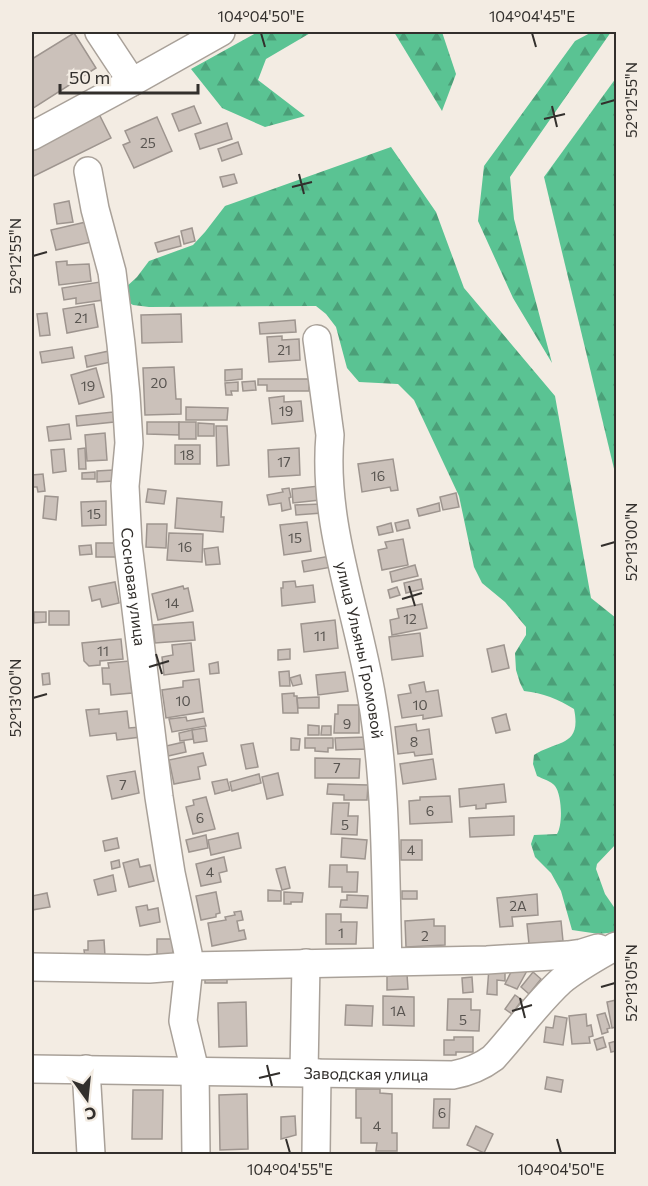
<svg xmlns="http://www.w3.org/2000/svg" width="648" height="1186" font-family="Commissioner,sans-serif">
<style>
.forest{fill:url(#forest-firs)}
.building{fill:#cbc1ba;stroke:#9e958f;stroke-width:1.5}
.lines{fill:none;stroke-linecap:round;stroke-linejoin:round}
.minor-casing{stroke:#a9a199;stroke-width:30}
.minor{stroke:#fff;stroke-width:27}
.ticks{fill:none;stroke:#322f2c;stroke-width:2}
.labels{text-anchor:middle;stroke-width:6;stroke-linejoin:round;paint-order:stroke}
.number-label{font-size:14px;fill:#585450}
.street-label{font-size:16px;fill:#322f2c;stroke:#f3ece3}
.neatline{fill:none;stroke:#322f2c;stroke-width:2}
.ticks-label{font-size:15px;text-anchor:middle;fill:#322f2c}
</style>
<defs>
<pattern id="forest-firs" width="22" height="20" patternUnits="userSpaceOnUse" patternTransform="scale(1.5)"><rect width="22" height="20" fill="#5ac393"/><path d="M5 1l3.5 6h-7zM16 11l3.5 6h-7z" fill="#4b9f78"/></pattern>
</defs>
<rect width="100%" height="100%" fill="#f3ece3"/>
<!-- forest -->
<g class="forest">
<polygon points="258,32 312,32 266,59 258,80 305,116 265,127 222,108 191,69"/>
<polygon points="394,32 442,32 456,74 442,111"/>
<polygon points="592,32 611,32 510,177 514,219 552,363 513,298 478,221 484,166 575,41"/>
<polygon points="616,78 616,477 544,177"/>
<path d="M391,147L436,212L464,288L555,396L591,598L616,618V844L597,864L596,869L605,894L616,910V932L599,934L572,930L561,891L551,873L535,857L531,844L534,835L557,834C563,825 562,795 555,786C551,781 543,779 537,776L533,764L534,755C557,740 582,747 574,709C558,699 543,693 524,691L520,683L516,670L515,653L526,635V627L505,602L482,583L474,567L459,496L414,400L398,384L359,382L347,368L336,327L326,314L316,306L149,307L133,305L125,300V288L137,277L149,261L193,245L205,232L225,206Z"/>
</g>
<!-- building -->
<g class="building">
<polygon points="74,33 96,68 32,109 32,59"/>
<polygon points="194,106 201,123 179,131 172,114"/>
<polygon points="99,114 111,138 32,177 32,147"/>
<polygon points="157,117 172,151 134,168 123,145 130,142 125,131"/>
<polygon points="227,123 232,139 200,149 195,134"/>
<polygon points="238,142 242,154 222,161 218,149"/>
<polygon points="234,174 237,183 223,187 220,177"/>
<polygon points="69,201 73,222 57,224 54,204"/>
<polygon points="86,222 91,242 56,250 51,230"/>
<polygon points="192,228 195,241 184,244 181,231"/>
<polygon points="179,236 181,246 158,252 155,243"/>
<polygon points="67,261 67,265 89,264 91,281 59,285 56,262"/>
<polygon points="100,282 103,300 76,304 76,298 64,300 62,288"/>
<polygon points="94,304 98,327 67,333 63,309"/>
<polygon points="47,313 50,335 40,336 37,314"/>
<polygon points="181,314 182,342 142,343 141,315"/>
<polygon points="295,320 296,332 260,334 259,323"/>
<polygon points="282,336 282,340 299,339 300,360 269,362 267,337"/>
<polygon points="72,347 74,358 42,363 40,352"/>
<polygon points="109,351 111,362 87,367 85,356"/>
<polygon points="174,367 176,399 181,399 181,414 145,415 143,368"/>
<polygon points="96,368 104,397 79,404 71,375"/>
<polygon points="242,369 242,379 225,381 225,370"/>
<polygon points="258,379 309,379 309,391 267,391 267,385 258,385"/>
<polygon points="255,381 256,390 243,391 242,382"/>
<polygon points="238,382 238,391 231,391 232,395 226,395 225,383"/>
<polygon points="284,396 284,402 301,401 303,421 272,424 269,398"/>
<polygon points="186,407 228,408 227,420 186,420"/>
<polygon points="113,412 114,422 77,426 76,416"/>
<polygon points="147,422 179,422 179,435 147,434"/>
<rect x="179" y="422" width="17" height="17"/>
<polygon points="198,423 214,424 214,436 198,436"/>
<polygon points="69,424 71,439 49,441 47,427"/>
<polygon points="216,426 227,426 229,465 217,466"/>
<polygon points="105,433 107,460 87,461 85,435"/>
<rect x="175" y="445" width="25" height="19"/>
<polygon points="85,448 86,469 79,469 78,449"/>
<polygon points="299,448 300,475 269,477 268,450"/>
<polygon points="64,449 66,471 53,473 51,450"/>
<polygon points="393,459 398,490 391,491 390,487 362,492 358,464"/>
<polygon points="113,470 114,481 97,482 97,471"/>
<polygon points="95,472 95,479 82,479 82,473"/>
<polygon points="43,474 45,491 38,492 37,487 32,487 32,475"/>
<polygon points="319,486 320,500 293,503 292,489"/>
<polygon points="289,488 291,497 289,498 291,509 282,511 281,503 269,505 267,495 283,492 282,489"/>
<polygon points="148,489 166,491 164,504 146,502"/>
<polygon points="456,493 459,507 443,510 440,497"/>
<polygon points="45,496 58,497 56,520 43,518"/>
<polygon points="177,498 222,502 221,517 224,517 223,532 175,528"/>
<polygon points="106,501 106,525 82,526 81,502"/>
<polygon points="439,503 440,511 419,516 417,509"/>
<polygon points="322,504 322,513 296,515 295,505"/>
<polygon points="408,520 410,528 397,531 395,523"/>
<polygon points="307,522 311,551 284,555 280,525"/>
<polygon points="391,523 393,532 379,535 377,527"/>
<polygon points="147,524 167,524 166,548 146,547"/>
<polygon points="169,533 203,534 202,562 167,560"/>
<polygon points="403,539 408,565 382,570 378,550 387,548 385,542"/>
<rect x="96" y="543" width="21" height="14"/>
<polygon points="91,545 92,554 80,555 79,546"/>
<polygon points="218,547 220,564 206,565 204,549"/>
<polygon points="330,556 332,567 304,572 302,561"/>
<polygon points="415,565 418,576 392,582 390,572"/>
<polygon points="421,579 423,589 406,593 404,583"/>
<polygon points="295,581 296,587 313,585 315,602 282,606 281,588 283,588 283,582"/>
<polygon points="115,582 119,603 102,607 100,599 92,601 89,587"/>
<polygon points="183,586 184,589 188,588 193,611 158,620 152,594"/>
<polygon points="397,587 400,595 390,598 388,590"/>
<polygon points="422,604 427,628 392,635 390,620 399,618 397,609"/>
<rect x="49" y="611" width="20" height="14"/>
<polygon points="34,612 46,612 46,622 34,623"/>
<polygon points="335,620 338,648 304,652 301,624"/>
<polygon points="193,622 195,640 155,643 153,625"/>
<polygon points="420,633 423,656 392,660 389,637"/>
<polygon points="121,639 123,659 100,661 100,665 89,666 84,661 82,643"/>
<polygon points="191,643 194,671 164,675 162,657 173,655 172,645"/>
<polygon points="504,645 509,668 492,672 487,649"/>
<polygon points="290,649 290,659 278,660 278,650"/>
<polygon points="129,661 132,693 111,695 110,684 103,684 102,668 109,668 108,663"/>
<polygon points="218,662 219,673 210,674 209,664"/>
<polygon points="289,671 290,686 280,686 279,672"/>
<polygon points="345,672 348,691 318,695 316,675"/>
<polygon points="49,673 50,684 43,685 42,674"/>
<polygon points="300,675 302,684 293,686 290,678"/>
<polygon points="199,679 203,712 166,718 162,690 183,687 183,681"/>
<polygon points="424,682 426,692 438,690 442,716 423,719 423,715 402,718 398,695 411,693 409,685"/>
<polygon points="294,693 294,696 297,696 297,698 298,713 283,713 282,694"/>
<polygon points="319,697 319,708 298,708 297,698"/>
<polygon points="338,705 359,705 359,733 334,733 335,714 338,714"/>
<polygon points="99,709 99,714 127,711 129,728 140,727 141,737 117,740 116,733 90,736 86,710"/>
<polygon points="506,714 510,730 496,733 492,718"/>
<polygon points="186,717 187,721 204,718 206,726 172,732 169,719"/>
<polygon points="416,724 417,731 429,729 432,754 415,756 414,752 398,754 395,727"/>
<polygon points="308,725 319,726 319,735 308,735"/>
<polygon points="322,726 331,726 331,735 321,735"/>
<polygon points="205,728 207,741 194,743 192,730"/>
<polygon points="192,730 193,739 180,741 179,733"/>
<polygon points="368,737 368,749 336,750 335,738"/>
<polygon points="291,738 300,739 299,750 291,750"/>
<polygon points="305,738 333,738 333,748 328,748 328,752 315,751 315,748 305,748"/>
<polygon points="184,742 186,752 168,756 166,746"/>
<polygon points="253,743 258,767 246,769 241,745"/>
<polygon points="203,753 206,765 198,767 200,779 174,784 169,760"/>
<polygon points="315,758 360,759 359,778 315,778"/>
<polygon points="433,759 436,779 403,784 400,764"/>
<polygon points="135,771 139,793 112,799 107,776"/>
<polygon points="278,773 283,795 267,799 262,777"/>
<polygon points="259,774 261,783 232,791 230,782"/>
<polygon points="227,779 230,790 215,794 212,782"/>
<polygon points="328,784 368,785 367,800 344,800 344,795 327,794"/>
<polygon points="504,784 506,802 486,804 486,808 476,809 476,805 460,807 459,789"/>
<polygon points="450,796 452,822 410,824 409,801 420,800 420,797"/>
<polygon points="206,797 215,829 193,834 186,807 194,805 193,800"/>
<polygon points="333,803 349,803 348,816 358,816 357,835 331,834"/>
<polygon points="514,816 514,835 470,837 469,818"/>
<polygon points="238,833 241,848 211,855 208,840"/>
<polygon points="206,835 208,848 189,852 186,840"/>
<polygon points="117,838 119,848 105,851 103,841"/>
<polygon points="342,838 367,840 365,859 341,857"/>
<rect x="401" y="840" width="21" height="20"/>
<polygon points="224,857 227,871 219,873 221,882 201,886 196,864"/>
<polygon points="138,859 140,867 150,865 154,881 129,887 123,863"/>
<polygon points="119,860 120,867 112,869 111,862"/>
<polygon points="330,865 347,865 347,872 358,872 357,892 342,892 342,887 329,887"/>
<polygon points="285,867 290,888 282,890 276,869"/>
<polygon points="113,875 116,891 98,895 94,880"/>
<polygon points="268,890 281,891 281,901 268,901"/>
<rect x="402" y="891" width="15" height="8"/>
<polygon points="216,892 220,913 216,914 216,917 201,920 196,896"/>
<polygon points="284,892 303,893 302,902 291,902 291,904 284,904"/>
<polygon points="47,893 50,907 32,910 32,896"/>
<polygon points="537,894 538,915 512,917 513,926 500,927 497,898"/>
<polygon points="347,895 368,896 367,908 340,907 341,900 347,900"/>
<polygon points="147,905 148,910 158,908 160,922 140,926 136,907"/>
<polygon points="241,911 243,920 237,921 239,931 244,930 246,939 212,946 208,923 226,920 225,917 235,915 234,912"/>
<polygon points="326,914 341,914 341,922 357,922 356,944 326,944"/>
<polygon points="434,919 434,926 445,926 445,945 406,947 405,921"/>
<polygon points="561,921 563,941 529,944 527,924"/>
<rect x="157" y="939" width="16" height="17"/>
<polygon points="104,940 105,956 85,957 84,950 88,950 88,941"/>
<polygon points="514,966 529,967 517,989 505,984"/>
<polygon points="489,968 505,969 505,981 497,980 497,995 487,994"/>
<polygon points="227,972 227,983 205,983 205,973"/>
<polygon points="533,972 541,979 529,994 521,987"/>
<polygon points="407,974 408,989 387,990 387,975"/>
<polygon points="472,977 473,992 463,993 462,978"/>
<polygon points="515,995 522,1000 512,1014 505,1009"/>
<polygon points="383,996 414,997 414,1026 383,1025"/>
<polygon points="448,999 471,999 471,1010 480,1010 479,1031 447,1030"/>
<polygon points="616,1000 616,1027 612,1028 607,1002"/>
<polygon points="246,1002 247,1046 219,1047 218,1003"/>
<polygon points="346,1005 373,1006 372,1026 345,1025"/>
<polygon points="605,1013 610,1028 607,1029 608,1032 602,1034 597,1015"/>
<polygon points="586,1014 587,1026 591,1025 593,1036 589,1037 590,1043 572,1044 569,1016"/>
<polygon points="555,1016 567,1018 563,1045 544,1042 546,1027 553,1028"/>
<polygon points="454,1037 473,1037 473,1052 456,1052 456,1055 444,1055 444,1040 454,1040"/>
<polygon points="603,1037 606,1047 597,1050 594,1040"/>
<polygon points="616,1041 616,1051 611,1052 609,1043"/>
<polygon points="547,1077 563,1080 561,1092 545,1089"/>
<polygon points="356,1089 380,1089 380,1093 392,1094 392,1133 397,1133 397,1151 376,1151 377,1143 361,1143 361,1118 356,1118"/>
<polygon points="133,1090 163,1090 162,1139 132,1139"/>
<polygon points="247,1094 248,1149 220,1150 219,1095"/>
<polygon points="434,1099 450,1099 449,1128 433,1128"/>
<polygon points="295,1116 296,1135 281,1139 281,1117"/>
<polygon points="476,1126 493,1134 484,1153 467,1145"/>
</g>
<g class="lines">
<defs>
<g id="minor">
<polyline points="99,32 132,82"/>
<polyline points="32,136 132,82 221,32"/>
<path id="s1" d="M88,171L95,209L112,272L121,344L126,395L129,443L125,486L128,544L159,797L171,873L188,953L189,966L183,1021L195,1071L196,1154"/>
<path id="s2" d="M317,339L330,435C322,525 358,611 372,699C387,786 385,874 388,962"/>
<polyline points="32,967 149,969 189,966 487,960 568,955 582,953 598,948"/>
<path id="s3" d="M32,1069L453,1075C469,1072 481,1067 493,1058C516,1033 536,1004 561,981C578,967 597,957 616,946"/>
<polyline points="86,1069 91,1154"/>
<polyline points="304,1072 306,963"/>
<polyline points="316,1154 317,1073"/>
</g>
</defs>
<!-- minor casing -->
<use href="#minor" class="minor-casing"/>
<!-- minor -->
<use href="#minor" class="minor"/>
</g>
<!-- ticks -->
<path class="ticks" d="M261,33L265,47M532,33L536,47M601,104L615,100M552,106L557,127M544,119L565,114M299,174L304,194M292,187L312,182M33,256L47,252M601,546L615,542M409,586L415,606M402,599L422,593M156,654L162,674M149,667L169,661M33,698L47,694M601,987L615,983M520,998L525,1018M512,1011L532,1005M267,1065L272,1086M259,1078L280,1073M286,1139L290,1153M557,1139L561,1153"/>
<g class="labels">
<!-- number labels -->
<g class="number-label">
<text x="148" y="148">25</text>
<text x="81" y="323">21</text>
<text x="284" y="355">21</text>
<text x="159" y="388">20</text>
<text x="88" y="391">19</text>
<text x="286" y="416">19</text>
<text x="187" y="460">18</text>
<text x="284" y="467">17</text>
<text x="378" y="481">16</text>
<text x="94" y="519">15</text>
<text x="295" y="543">15</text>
<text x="185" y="552">16</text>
<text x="172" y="608">14</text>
<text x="410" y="624">12</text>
<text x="320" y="641">11</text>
<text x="103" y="656">11</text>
<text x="183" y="706">10</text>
<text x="420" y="710">10</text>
<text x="347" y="729">9</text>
<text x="414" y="747">8</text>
<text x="337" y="773">7</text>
<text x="123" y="790">7</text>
<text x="430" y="816">6</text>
<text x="200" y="823">6</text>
<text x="345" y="830">5</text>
<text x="411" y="855">4</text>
<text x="210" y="877">4</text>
<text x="518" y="911">2А</text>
<text x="341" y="938">1</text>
<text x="425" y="941">2</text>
<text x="398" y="1016">1А</text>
<text x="463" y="1025">5</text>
<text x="442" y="1118">6</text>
<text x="377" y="1131">4</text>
</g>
<!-- street labels -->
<g class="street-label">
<text dy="6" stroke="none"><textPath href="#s1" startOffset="420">Сосновая улица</textPath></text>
<text dy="6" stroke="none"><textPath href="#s2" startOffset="315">улица Ульяны Громовой</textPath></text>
<text dy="6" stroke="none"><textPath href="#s3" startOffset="334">Заводская улица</textPath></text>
</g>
</g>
<!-- border -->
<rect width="648" height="1186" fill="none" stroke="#f3ece3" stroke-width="66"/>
<!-- north arrow -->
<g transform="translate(87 1099) rotate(165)" stroke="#f3ece3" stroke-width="4.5" paint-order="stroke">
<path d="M0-4.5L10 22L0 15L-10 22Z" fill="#322f2c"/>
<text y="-9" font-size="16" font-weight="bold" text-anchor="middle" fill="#322f2c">С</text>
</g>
<!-- scale -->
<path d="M60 84v9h138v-9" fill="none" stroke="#322f2c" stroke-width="3"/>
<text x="69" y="84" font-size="18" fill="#322f2c" stroke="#f3ece3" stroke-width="4.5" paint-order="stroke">50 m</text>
<rect x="33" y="33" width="582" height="1120" class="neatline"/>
<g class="ticks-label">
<text x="261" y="22">104°04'50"E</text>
<text x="532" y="22">104°04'45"E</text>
<text transform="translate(632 100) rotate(-90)" y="5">52°12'55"N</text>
<text transform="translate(16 256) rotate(-90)" y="5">52°12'55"N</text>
<text transform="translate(632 542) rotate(-90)" y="5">52°13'00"N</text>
<text transform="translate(16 698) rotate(-90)" y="5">52°13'00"N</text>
<text transform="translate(632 983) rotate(-90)" y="5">52°13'05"N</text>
<text x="290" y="1175">104°04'55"E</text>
<text x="561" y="1175">104°04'50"E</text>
</g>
</svg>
